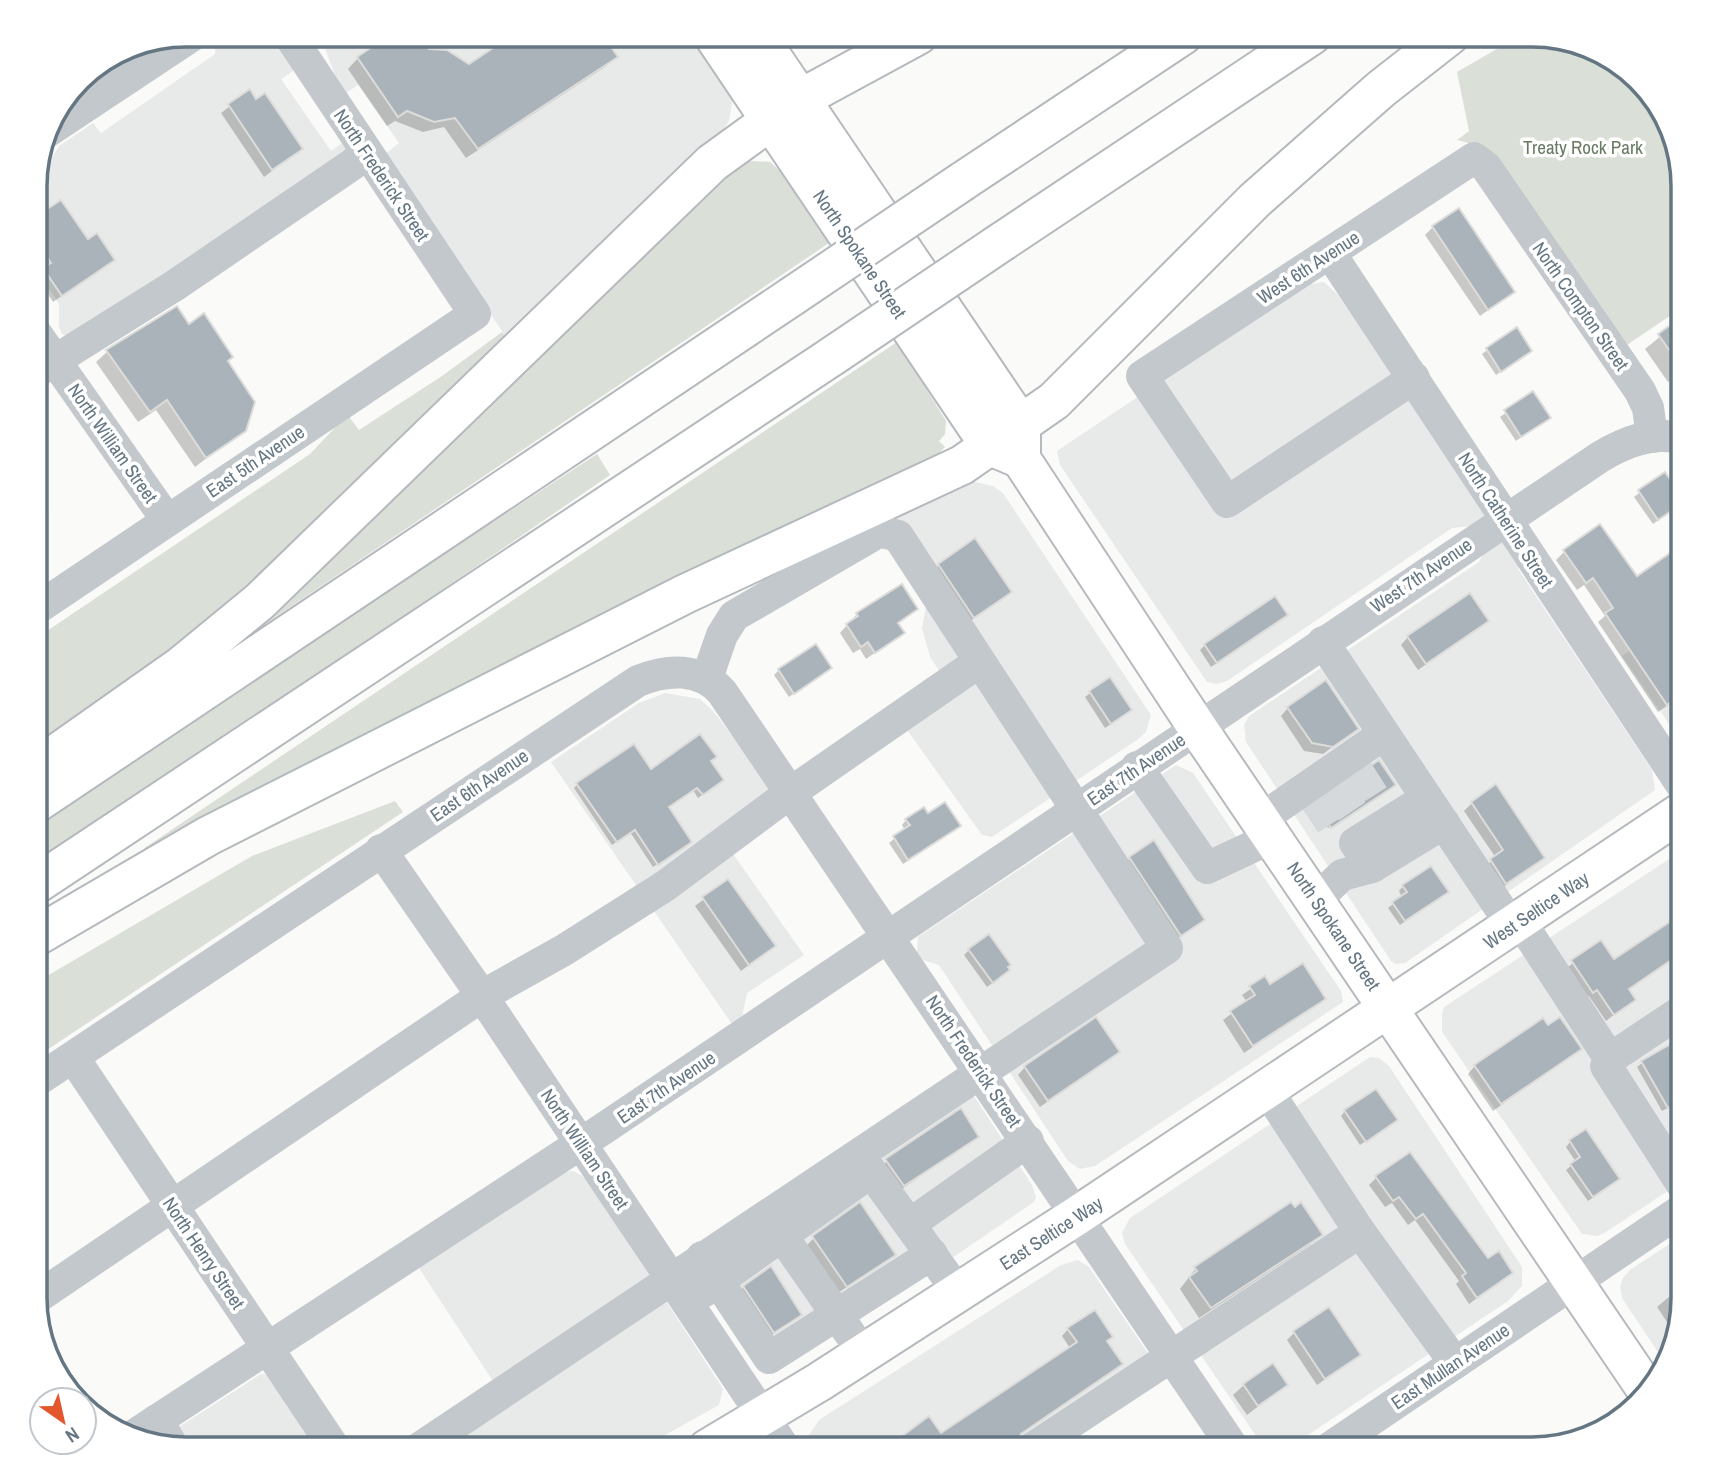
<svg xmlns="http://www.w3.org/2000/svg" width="1718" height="1484" font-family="'Archivo Narrow',sans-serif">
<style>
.built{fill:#e8e9e9}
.green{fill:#dadfd7}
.shadow{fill:#0003}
.building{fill:#aab3b9;stroke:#dcdcda;stroke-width:2}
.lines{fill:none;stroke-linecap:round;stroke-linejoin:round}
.minor-tunnel{stroke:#d5d9db;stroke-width:32;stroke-dasharray:32 16;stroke-linecap:butt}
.major-casing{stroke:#b5babe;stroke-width:42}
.highway-casing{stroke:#b4b9bd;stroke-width:42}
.minor{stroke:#c3c8cc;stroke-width:32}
.major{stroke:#fff;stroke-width:38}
.highway{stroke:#fff;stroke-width:38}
.highway-bridge-casing{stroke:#b4b9bd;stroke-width:42;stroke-linecap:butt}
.highway-bridge{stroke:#fff;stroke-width:38}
.labels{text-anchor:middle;stroke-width:7;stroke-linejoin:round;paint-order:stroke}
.park-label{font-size:19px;fill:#687a64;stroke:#fff}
.street-label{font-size:19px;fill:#657683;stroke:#fff}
.rim{fill:none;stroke:#657683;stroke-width:3.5}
</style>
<rect width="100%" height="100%" fill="#fafaf8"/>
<!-- built -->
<g class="built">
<polygon points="224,35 274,35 296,69 281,79 331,151 345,141 350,152 70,337 62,334 59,326 59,304 35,268 37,170 50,161 59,146 93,123 101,133 215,54 216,41"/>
<polygon points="320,35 698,35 733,98 729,121 716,141 508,340 384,155 399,143 358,85 346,93 341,91"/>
<polygon points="1324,282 1338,295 1478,496 1484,516 1472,526 1452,528 1227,681 1216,684 1207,682 1060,465 1057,451 1305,285"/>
<polygon points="966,480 993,486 1003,493 1151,715 1146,732 1137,740 992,837 982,835 895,713 945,679 930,657 922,628 928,596 881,525"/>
<polygon points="1500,541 1518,555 1518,569 1652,770 1655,790 1405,963 1396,964 1391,961 1246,742 1244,725 1249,716 1479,562 1484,552"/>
<polygon points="1683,615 1683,744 1622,656"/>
<polygon points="665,693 700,699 713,711 777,793 719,834 804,955 747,993 741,1022 734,1027 551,762 639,703"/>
<polygon points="1176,765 1193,773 1341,991 1343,1002 1095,1166 1080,1169 1068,1161 939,965 923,960 917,953 918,937"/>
<polygon points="1683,850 1683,1019 1664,1032 1683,1060 1683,1181 1606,1232 1598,1236 1582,1234 1442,1032 1442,1014 1444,1007"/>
<polygon points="1370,1057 1379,1058 1389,1066 1522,1267 1522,1286 1508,1301 1287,1449 1265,1449 1125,1244 1122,1233 1130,1218"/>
<polygon points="968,1087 1032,1185 1036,1197 1034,1202 899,1294 783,1366 696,1271"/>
<polygon points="573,1171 586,1178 723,1389 719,1405 640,1449 401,1449 496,1386 419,1268 564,1172"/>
<polygon points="1683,1235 1683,1307 1671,1356 1666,1364 1622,1298 1620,1287 1623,1278 1630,1270"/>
<polygon points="1078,1260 1089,1267 1160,1371 1044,1449 814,1449 809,1435 819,1420 1061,1265"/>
<polygon points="261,1374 266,1375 321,1449 186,1449 154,1443"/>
</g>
<!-- green -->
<g class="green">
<polygon points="331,35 361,35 345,46 337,45"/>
<polygon points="1521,35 1590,47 1638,79 1671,128 1683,186 1683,307 1621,349 1472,144 1457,140 1469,131 1457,72"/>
<polygon points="747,151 750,161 770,162 780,171 829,243 188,676"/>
<polygon points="502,332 508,340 230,612 35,754 35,639 310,454 344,418 349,417 359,430 442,376"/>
<polygon points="897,342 946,421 945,434 939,441 945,447 936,456 751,542 552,649 133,860 146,847"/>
<polygon points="597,454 610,475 35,869 35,822"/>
<polygon points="395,801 403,812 35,1058 35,983 252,856"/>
</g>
<!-- shadow -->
<g class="shadow">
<polygon points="428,51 469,66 615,56 605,67 466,158 444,127 423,132 395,121 387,126 348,69 358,58"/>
<polygon points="249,92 301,149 264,177 221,113"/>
<polygon points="35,219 87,242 113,260 53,302 37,277 43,271 35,260"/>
<polygon points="1433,227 1513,292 1480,316 1425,235"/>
<polygon points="176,308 188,326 226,361 244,430 195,467 156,410 138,422 96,362 107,352"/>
<polygon points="1683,318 1683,375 1681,373 1668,382 1645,349"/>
<polygon points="1516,330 1530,351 1496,375 1482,354"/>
<polygon points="1532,394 1548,418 1516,441 1500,417"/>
<polygon points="1664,474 1678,506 1653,524 1634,497"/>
<polygon points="1683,546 1683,706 1675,711 1671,703 1658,712 1598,622 1605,616 1584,585 1577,590 1556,560 1564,552 1637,578"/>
<polygon points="939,565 1010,591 965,625 932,573"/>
<polygon points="916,609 897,624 903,633 866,659 860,649 853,653 840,633 857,614"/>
<polygon points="1281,620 1211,667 1200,650 1205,645"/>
<polygon points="1487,621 1418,670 1401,645 1408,637"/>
<polygon points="830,668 789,697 774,675 779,670"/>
<polygon points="1109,679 1125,714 1105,728 1085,697"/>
<polygon points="1288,708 1357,729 1323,754 1304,751 1281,716"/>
<polygon points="709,762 718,783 698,798 693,790 667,808 686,845 653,867 630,832 612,845 574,788 578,784"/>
<polygon points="1379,762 1392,786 1328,828 1314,807"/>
<polygon points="1472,803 1543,858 1498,891 1483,868 1496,858 1464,811"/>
<polygon points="928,816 954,830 903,864 889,843 905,830 902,825 906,820"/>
<polygon points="1130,858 1203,920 1172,942 1123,866"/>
<polygon points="728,881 774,946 741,971 695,906"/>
<polygon points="1403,886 1442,896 1400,925 1388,908 1402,897 1399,891"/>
<polygon points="1683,915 1683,953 1628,990 1634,999 1606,1021 1589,996 1584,999 1564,970 1601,942 1614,961"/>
<polygon points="969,950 1006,967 1003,975 987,987 964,955"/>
<polygon points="1265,979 1270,987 1324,998 1244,1053 1223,1020 1247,1002 1242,995"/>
<polygon points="1548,1027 1580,1049 1493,1111 1468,1074 1475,1066"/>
<polygon points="1118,1052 1040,1107 1018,1075 1025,1067"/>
<polygon points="1642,1063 1683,1073 1683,1100 1662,1111 1637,1067"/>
<polygon points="960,1111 977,1137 896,1193 878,1168"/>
<polygon points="1345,1111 1391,1124 1360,1145 1341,1116"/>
<polygon points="1570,1142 1613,1184 1588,1201 1566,1170 1576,1162 1566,1147"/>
<polygon points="1377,1177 1488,1261 1511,1273 1469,1304 1456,1284 1459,1281 1415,1220 1408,1225 1392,1203 1385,1207 1369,1185"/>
<polygon points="1320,1234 1310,1245 1199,1318 1180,1289 1196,1268"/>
<polygon points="814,1238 894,1255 838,1293 806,1246"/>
<polygon points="1683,1285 1683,1307 1675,1334 1657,1307"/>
<polygon points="744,1287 799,1315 766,1339 737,1295"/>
<polygon points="1068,1329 1105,1342 1120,1364 1015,1438 940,1435 1070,1348 1062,1336"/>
<polygon points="1294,1333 1359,1355 1317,1385 1287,1340"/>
<polygon points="1244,1385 1286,1385 1247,1415 1233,1395"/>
</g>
<!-- building -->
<g class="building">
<polygon points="390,35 419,35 429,49 447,50 469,64 512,35 603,35 618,57 478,149 455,118 434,122 407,111 398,117 357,57"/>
<polygon points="250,89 256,99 265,93 303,149 272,170 228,104"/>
<polygon points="61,200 88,239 97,233 115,260 62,296 43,268 51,263 35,241 35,217"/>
<polygon points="1459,208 1515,292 1488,310 1432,226"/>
<polygon points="177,306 189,324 204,313 233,357 228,361 255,402 246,431 206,458 167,400 150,412 106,350"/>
<polygon points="1683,316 1683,370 1658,334"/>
<polygon points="1517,327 1532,351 1501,372 1486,348"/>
<polygon points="1533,391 1551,418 1521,437 1504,410"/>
<polygon points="1665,472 1683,498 1683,503 1658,520 1638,490"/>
<polygon points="1600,524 1637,576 1683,544 1683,694 1667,705 1605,613 1613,608 1593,578 1586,583 1563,550"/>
<polygon points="975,538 1012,592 974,618 938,564"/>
<polygon points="902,584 918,609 898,623 905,633 875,653 868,642 861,647 846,624 858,616 856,613"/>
<polygon points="1470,593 1489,621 1426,664 1407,636"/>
<polygon points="1275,596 1288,615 1217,663 1204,644"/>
<polygon points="816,644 832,668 794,694 778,669"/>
<polygon points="1110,677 1132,710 1111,724 1089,691"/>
<polygon points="1326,680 1359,729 1333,747 1312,743 1287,707"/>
<polygon points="700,734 717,757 711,761 724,780 703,795 697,788 669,807 692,842 658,865 635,830 617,842 576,783 634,744 651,769"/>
<polygon points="1379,760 1396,785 1331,828 1315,804"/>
<polygon points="1496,784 1545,858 1506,884 1490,859 1503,850 1471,802"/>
<polygon points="945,802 961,826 908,860 893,836 910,825 905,819 924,807 928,813"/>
<polygon points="1154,840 1205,920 1181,936 1129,857"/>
<polygon points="1431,866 1449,892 1405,921 1392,902 1407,892 1402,885"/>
<polygon points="728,879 776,946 749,965 702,897"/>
<polygon points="1683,913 1683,952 1629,989 1636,1000 1614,1015 1597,990 1593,993 1571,960 1601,940 1614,959"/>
<polygon points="989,934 1011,965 1008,967 1010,970 993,983 968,949"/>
<polygon points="1303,963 1326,999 1253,1046 1230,1011 1255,995 1249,986 1265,976 1270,984"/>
<polygon points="1096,1017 1120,1052 1048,1101 1024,1066"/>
<polygon points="1560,1017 1582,1049 1501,1104 1474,1065 1543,1018 1548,1025"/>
<polygon points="1669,1045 1683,1070 1683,1099 1668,1108 1641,1061"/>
<polygon points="1376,1089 1398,1120 1366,1142 1344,1110"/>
<polygon points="961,1108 979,1137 904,1186 885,1159"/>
<polygon points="1586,1129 1620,1179 1593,1197 1570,1164 1580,1157 1569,1140"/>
<polygon points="1410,1152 1488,1258 1499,1251 1513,1273 1477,1298 1462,1276 1466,1273 1423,1214 1416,1219 1399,1197 1393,1201 1375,1176"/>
<polygon points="860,1202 896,1255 847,1287 812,1236"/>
<polygon points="1291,1202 1295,1207 1301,1202 1323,1235 1211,1308 1189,1277 1197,1271 1194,1267"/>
<polygon points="771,1266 802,1315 774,1333 743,1286"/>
<polygon points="1329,1307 1361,1355 1325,1379 1293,1331"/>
<polygon points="1095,1310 1113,1337 1107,1341 1123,1364 1021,1434 1013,1449 885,1449 929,1416 941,1433 1077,1342 1067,1328"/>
<polygon points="1273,1363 1288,1385 1258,1406 1243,1384"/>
</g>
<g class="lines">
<!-- minor-tunnel -->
<g class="minor-tunnel">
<polyline points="1356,769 1375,799"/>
<polyline points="1334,785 1353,813"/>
<polyline points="1314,797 1333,826"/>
</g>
<defs>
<g id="major">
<polyline points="713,35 990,446 1021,459 1197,727 1648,1392"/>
<polyline points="757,35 1021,425 1021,456"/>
<polyline points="707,1449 819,1382 1078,1215 1683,811"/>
</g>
<g id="highway">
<polyline points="963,181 1183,35"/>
<polyline points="1003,241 1312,35"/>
<polyline points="35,769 181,666 259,602 712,163 800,99 918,35"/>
<polyline points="35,804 791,297"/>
<polyline points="35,885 831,357"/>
<polyline points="35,937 208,836 685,594 962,465 1054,401 1255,200 1381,89 1450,35"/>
</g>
</defs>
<!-- major casing -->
<use href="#major" class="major-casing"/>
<!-- highway casing -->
<use href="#highway" class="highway-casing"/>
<!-- minor -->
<g class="minor">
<polyline points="47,132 193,35"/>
<polyline points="1330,253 1683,787"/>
<polyline points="35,332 167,520"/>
<polyline points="35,373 174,286 353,164 366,151"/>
<polyline points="1414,378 1227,502 1142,376 1474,158 1486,167 1640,391 1648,408 1652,437"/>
<polyline points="35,610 475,314 289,35"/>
<polyline points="1323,642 1512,926"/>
<polyline points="1137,767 1207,868 1273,837"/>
<polyline points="1261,819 1384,734"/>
<polyline points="381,850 482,996 785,1449"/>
<polyline points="1372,867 1355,843 1427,798"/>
<polyline points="1316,900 1342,875 1372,867 1444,823"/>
<polyline points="1520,921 1610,1059"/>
<polyline points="73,1057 335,1449"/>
<path d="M35,1082L638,681C667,669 700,667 722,692L1234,1449"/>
<polyline points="1267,1090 1360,1232 1455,1363"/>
<polyline points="859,1155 959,1293"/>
<polyline points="1683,1186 1606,1066 1614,1056 1683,1010"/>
<polyline points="769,1217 864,1354"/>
<polyline points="910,1224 1028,1141"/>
<polyline points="702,1257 769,1358 932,1254"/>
<polyline points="703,1292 871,1172"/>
<polyline points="35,1299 482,996 564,950 665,886 790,793 979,662"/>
<polyline points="157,1420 173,1447"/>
<path d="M130,1438L603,1129L1600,457C1625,442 1654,430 1683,439"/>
<polyline points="418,1449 1167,948 898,536 883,532 875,534 734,616 722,635 707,678"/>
<polyline points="1031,1449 1360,1232"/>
<polyline points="1328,1449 1683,1209"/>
</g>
<!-- major -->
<use href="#major" class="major"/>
<!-- highway -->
<use href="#highway" class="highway"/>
<defs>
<g id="highway-bridge">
<polyline points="791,297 963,181"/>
<polyline points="831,357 1003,241"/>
</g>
</defs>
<!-- highway-bridge casing -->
<use href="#highway-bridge" class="highway-bridge-casing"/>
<!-- highway-bridge -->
<use href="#highway-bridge" class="highway-bridge"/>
</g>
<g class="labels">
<!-- park labels -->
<g class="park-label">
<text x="1583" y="154">Treaty Rock Park</text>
</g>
<!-- street labels -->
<g class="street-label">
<text transform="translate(382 175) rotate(56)" y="7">North Frederick Street</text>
<text transform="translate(860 254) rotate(56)" y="7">North Spokane Street</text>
<text transform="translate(1308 267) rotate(-33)" y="7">West 6th Avenue</text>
<text transform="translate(1581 306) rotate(55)" y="7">North Compton Street</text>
<text transform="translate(113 443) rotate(55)" y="7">North William Street</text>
<text transform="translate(255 461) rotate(-34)" y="7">East 5th Avenue</text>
<text transform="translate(1506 520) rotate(57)" y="7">North Catherine Street</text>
<text transform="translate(1421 575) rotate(-34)" y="7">West 7th Avenue</text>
<text transform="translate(1136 769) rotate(-34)" y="7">East 7th Avenue</text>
<text transform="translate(479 785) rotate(-34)" y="7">East 6th Avenue</text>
<text transform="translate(1536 910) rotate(-34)" y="7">West Seltice Way</text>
<text transform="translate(1334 926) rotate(56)" y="7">North Spokane Street</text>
<text transform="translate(974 1061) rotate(56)" y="7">North Frederick Street</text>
<text transform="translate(666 1087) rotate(-34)" y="7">East 7th Avenue</text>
<text transform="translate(585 1149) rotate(56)" y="7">North William Street</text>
<text transform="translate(1051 1233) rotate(-33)" y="7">East Seltice Way</text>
<text transform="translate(204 1253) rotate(56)" y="7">North Henry Street</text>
<text transform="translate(1450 1366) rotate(-34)" y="7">East Mullan Avenue</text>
</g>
</g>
<!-- crop -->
<path d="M0 0H1718V1484H0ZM186 47H1532A139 139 0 0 1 1671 186V1298A139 139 0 0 1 1532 1437H186A139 139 0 0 1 47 1298V186A139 139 0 0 1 186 47Z" fill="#fff" fill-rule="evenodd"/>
<path class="rim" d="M186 47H1532A139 139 0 0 1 1671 186V1298A139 139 0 0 1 1532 1437H186A139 139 0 0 1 47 1298V186A139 139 0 0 1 186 47Z"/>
<!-- north arrow -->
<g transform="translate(63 1421) rotate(146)"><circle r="33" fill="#ffffff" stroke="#c1c8cd" stroke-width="2"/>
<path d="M0-5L12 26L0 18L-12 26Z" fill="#e4572e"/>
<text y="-10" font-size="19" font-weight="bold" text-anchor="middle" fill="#657683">N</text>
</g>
</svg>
